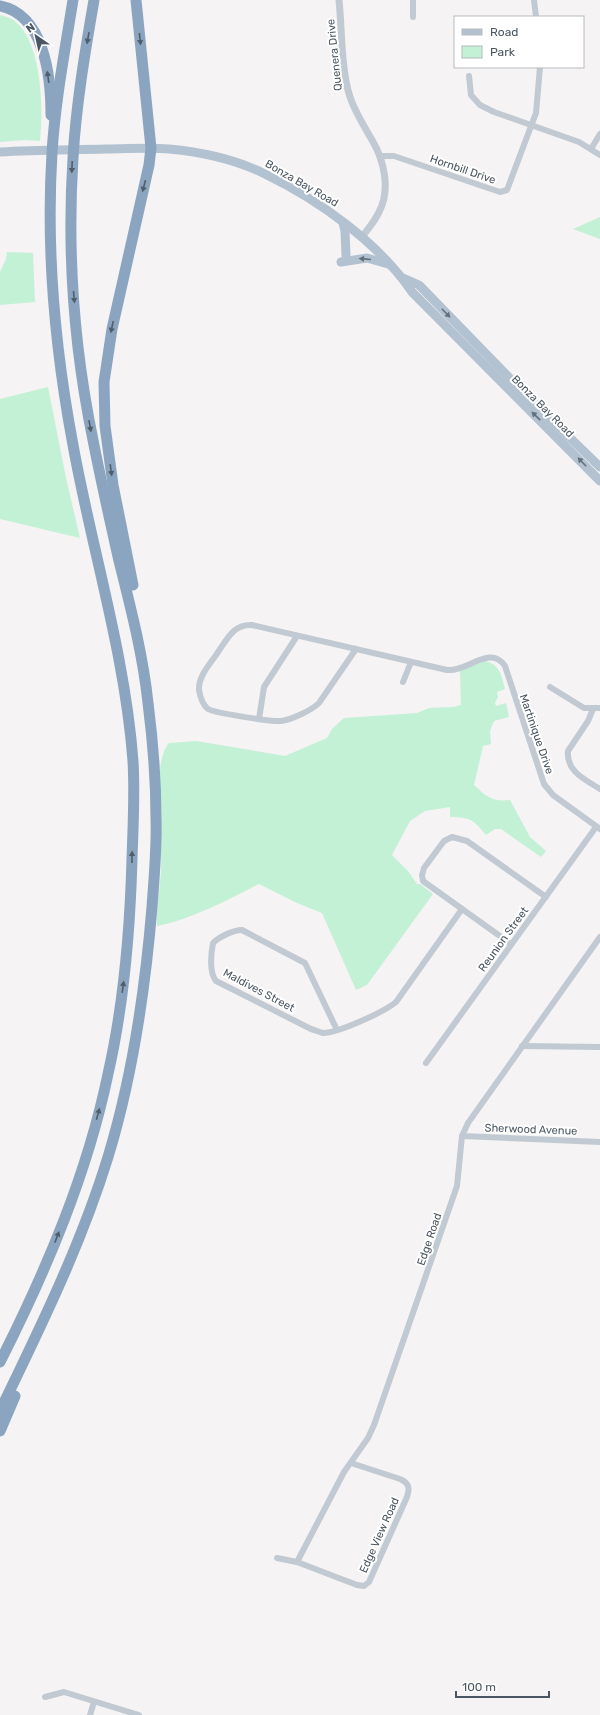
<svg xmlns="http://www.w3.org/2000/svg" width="600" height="1715" font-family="Rubik,sans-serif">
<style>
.green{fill:#c3f1d5}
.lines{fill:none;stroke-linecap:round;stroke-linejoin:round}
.minor{stroke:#c1cad2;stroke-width:6}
.tertiary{stroke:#c1cad2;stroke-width:7}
.primary{stroke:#b3c2d1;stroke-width:9}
.motorway{stroke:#8ba5c1;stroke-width:11}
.oneway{fill:#505e6b}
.oneway2{fill:#64717d}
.labels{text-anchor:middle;stroke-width:4;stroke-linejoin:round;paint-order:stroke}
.street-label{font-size:11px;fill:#4a5661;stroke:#fff}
</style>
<rect width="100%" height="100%" fill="#f5f3f3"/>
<!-- green -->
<g class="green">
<path d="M0,15C4,16 8,17 12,19C42,38 44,110 40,141L24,140L0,142Z"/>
<polygon points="600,217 600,239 573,229"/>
<polygon points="7,252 33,253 35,302 0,305 0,272 6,259"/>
<polygon points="48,387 66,478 80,538 0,519 0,399"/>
<path d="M485,661C500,664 502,677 505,689L497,692L498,697L495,703L496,706L506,703L509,717L494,721L490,731L491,744L483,746L474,785C487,797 492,802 510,800L530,837L546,851L541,857L501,829H495L486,835C472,818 471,818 450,817V807L425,811L410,821L392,855L408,871L417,884H420L433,894L367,985L356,990L322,913L297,903L259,884C227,900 193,919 157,926C156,907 160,889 161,870C163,839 150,766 169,743L196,741L285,756L327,738L332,729L344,718L417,713L429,708L454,707L461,705L460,671Z"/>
</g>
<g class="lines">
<!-- minor -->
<g class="minor">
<polyline points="534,0 536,17"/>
<polyline points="413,17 413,0"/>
<polyline points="469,76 471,95 480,105 494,112 579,142 600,155"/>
<polyline points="591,149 600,134"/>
<polyline points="381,156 394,156 500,192 507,190 536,113 540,67"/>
<path d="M356,649L319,703C312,710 291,720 281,721C272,722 215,713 208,709C203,705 200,696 199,690C198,675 213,661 220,649C229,636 235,624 252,625L447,670C468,672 490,644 505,666L544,784L553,795L600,829"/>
<polyline points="403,682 411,662"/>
<polyline points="550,687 584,708 600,708"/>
<path d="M593,709L588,721L568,751C566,772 586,780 600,789"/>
<polyline points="259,719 264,687 297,636"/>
<polyline points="511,944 423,881 422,875 424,868 444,841 452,837 467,841 546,897"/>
<path d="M337,1030L305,963L242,930C233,930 219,937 213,943C211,953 209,973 216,981L311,1029C315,1030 319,1032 323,1033C338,1033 384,1012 396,1002L462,909"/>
<polyline points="522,1046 600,1047"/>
<polyline points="426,1063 596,827"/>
<polyline points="462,1136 600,1142"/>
<path d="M277,1558L297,1562L357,1585L364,1586L369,1582L407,1497C410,1488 409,1483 400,1479L351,1463"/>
<polyline points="297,1562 344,1472 368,1438 374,1425 457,1186 462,1136 468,1123 600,937"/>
<polyline points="45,1697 64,1692 139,1715"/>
<polyline points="90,1715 94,1702"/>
</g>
<!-- tertiary -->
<path class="tertiary" d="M339,0C342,29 341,70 350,97C355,112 364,126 372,140C384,160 391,190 379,212C375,221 368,229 362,237"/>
<!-- primary -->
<g class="primary">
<path d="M0,152C35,150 71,150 106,149C127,149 148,147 169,149C201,152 237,160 265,174C319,200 379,243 412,292L600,481"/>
<polyline points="343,223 345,231 346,256"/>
<polyline points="341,262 367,258 388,264"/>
<polyline points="403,278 419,285 532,401 600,467"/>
</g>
<!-- motorway -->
<g class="motorway">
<path d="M0,6C45,15 51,78 51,115"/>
<polyline points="133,585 113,485 105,426 104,382 112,329 149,165 151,148 136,0"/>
<path d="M0,1362C46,1271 87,1175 108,1074C124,1004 130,932 132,859C133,827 135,794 133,761C125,654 92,550 73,445C55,349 46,250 52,153C55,102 65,50 73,0"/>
<path d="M0,1411C40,1328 81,1245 108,1157C133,1075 145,992 152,907C154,878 157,848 156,819C156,781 153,742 148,703C143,655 131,609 119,561C110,521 101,481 93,440C74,348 67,253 73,158C76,105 85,52 94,0"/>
<polyline points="0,1431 15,1396"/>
</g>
</g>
<!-- one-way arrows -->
<defs><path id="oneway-solid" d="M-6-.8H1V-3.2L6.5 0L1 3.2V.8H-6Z"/></defs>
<g class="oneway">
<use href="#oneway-solid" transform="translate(88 38) rotate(100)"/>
<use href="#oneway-solid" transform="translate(140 39) rotate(84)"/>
<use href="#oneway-solid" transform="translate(48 77) rotate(-98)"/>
<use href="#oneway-solid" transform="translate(72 167) rotate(92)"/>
<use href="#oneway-solid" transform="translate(144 186) rotate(104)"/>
<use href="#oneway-solid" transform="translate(74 297) rotate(85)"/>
<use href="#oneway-solid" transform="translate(112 327) rotate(102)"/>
<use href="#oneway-solid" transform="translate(90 426) rotate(80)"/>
<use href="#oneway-solid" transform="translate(111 470) rotate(82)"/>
<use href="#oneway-solid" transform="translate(132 857) rotate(-89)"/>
<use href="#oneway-solid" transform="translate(123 987) rotate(-82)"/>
<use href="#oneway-solid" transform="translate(98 1114) rotate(-75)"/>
<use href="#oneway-solid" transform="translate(57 1237) rotate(-69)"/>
</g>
<g class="oneway2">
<use href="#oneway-solid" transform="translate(365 259) rotate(-175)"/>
<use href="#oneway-solid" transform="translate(446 313) rotate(46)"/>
<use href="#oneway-solid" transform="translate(536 416) rotate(-136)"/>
<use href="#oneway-solid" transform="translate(582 462) rotate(-134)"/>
</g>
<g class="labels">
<!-- street labels -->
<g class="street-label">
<text transform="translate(334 55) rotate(-96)" y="4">Quenera Drive</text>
<text transform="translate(463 169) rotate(19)" y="4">Hornbill Drive</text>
<text transform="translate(302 183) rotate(30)" y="4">Bonza Bay Road</text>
<text transform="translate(543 406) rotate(45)" y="4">Bonza Bay Road</text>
<text transform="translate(537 734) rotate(71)" y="4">Martinique Drive</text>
<text transform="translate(503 939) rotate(-54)" y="4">Reunion Street</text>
<text transform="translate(259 990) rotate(28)" y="4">Maldives Street</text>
<text transform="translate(531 1129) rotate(2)" y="4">Sherwood Avenue</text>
<text transform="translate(429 1239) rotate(-71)" y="4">Edge Road</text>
<text transform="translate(379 1535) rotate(-66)" y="4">Edge View Road</text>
</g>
</g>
<!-- legend -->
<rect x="454" y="16" width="130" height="52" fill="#ffffff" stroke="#b7bbc0"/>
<rect x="462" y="29" width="20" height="6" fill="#b3c2d1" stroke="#b7bbc0"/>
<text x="490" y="36" font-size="12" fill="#4a5661">Road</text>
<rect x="462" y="46" width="20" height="12" fill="#c3f1d5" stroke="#b7bbc0"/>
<text x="490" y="56" font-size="12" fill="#4a5661">Park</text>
<!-- north arrow -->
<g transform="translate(36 36) rotate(326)" stroke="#ffffff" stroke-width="3" paint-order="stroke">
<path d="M0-3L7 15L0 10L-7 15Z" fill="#4a5661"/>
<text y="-6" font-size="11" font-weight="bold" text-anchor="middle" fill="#4a5661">N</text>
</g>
<!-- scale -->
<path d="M456 1691v6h93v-6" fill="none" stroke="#4a5661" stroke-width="2"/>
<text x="462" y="1691" font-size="12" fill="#4a5661" stroke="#ffffff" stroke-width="3" paint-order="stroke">100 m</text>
</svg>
